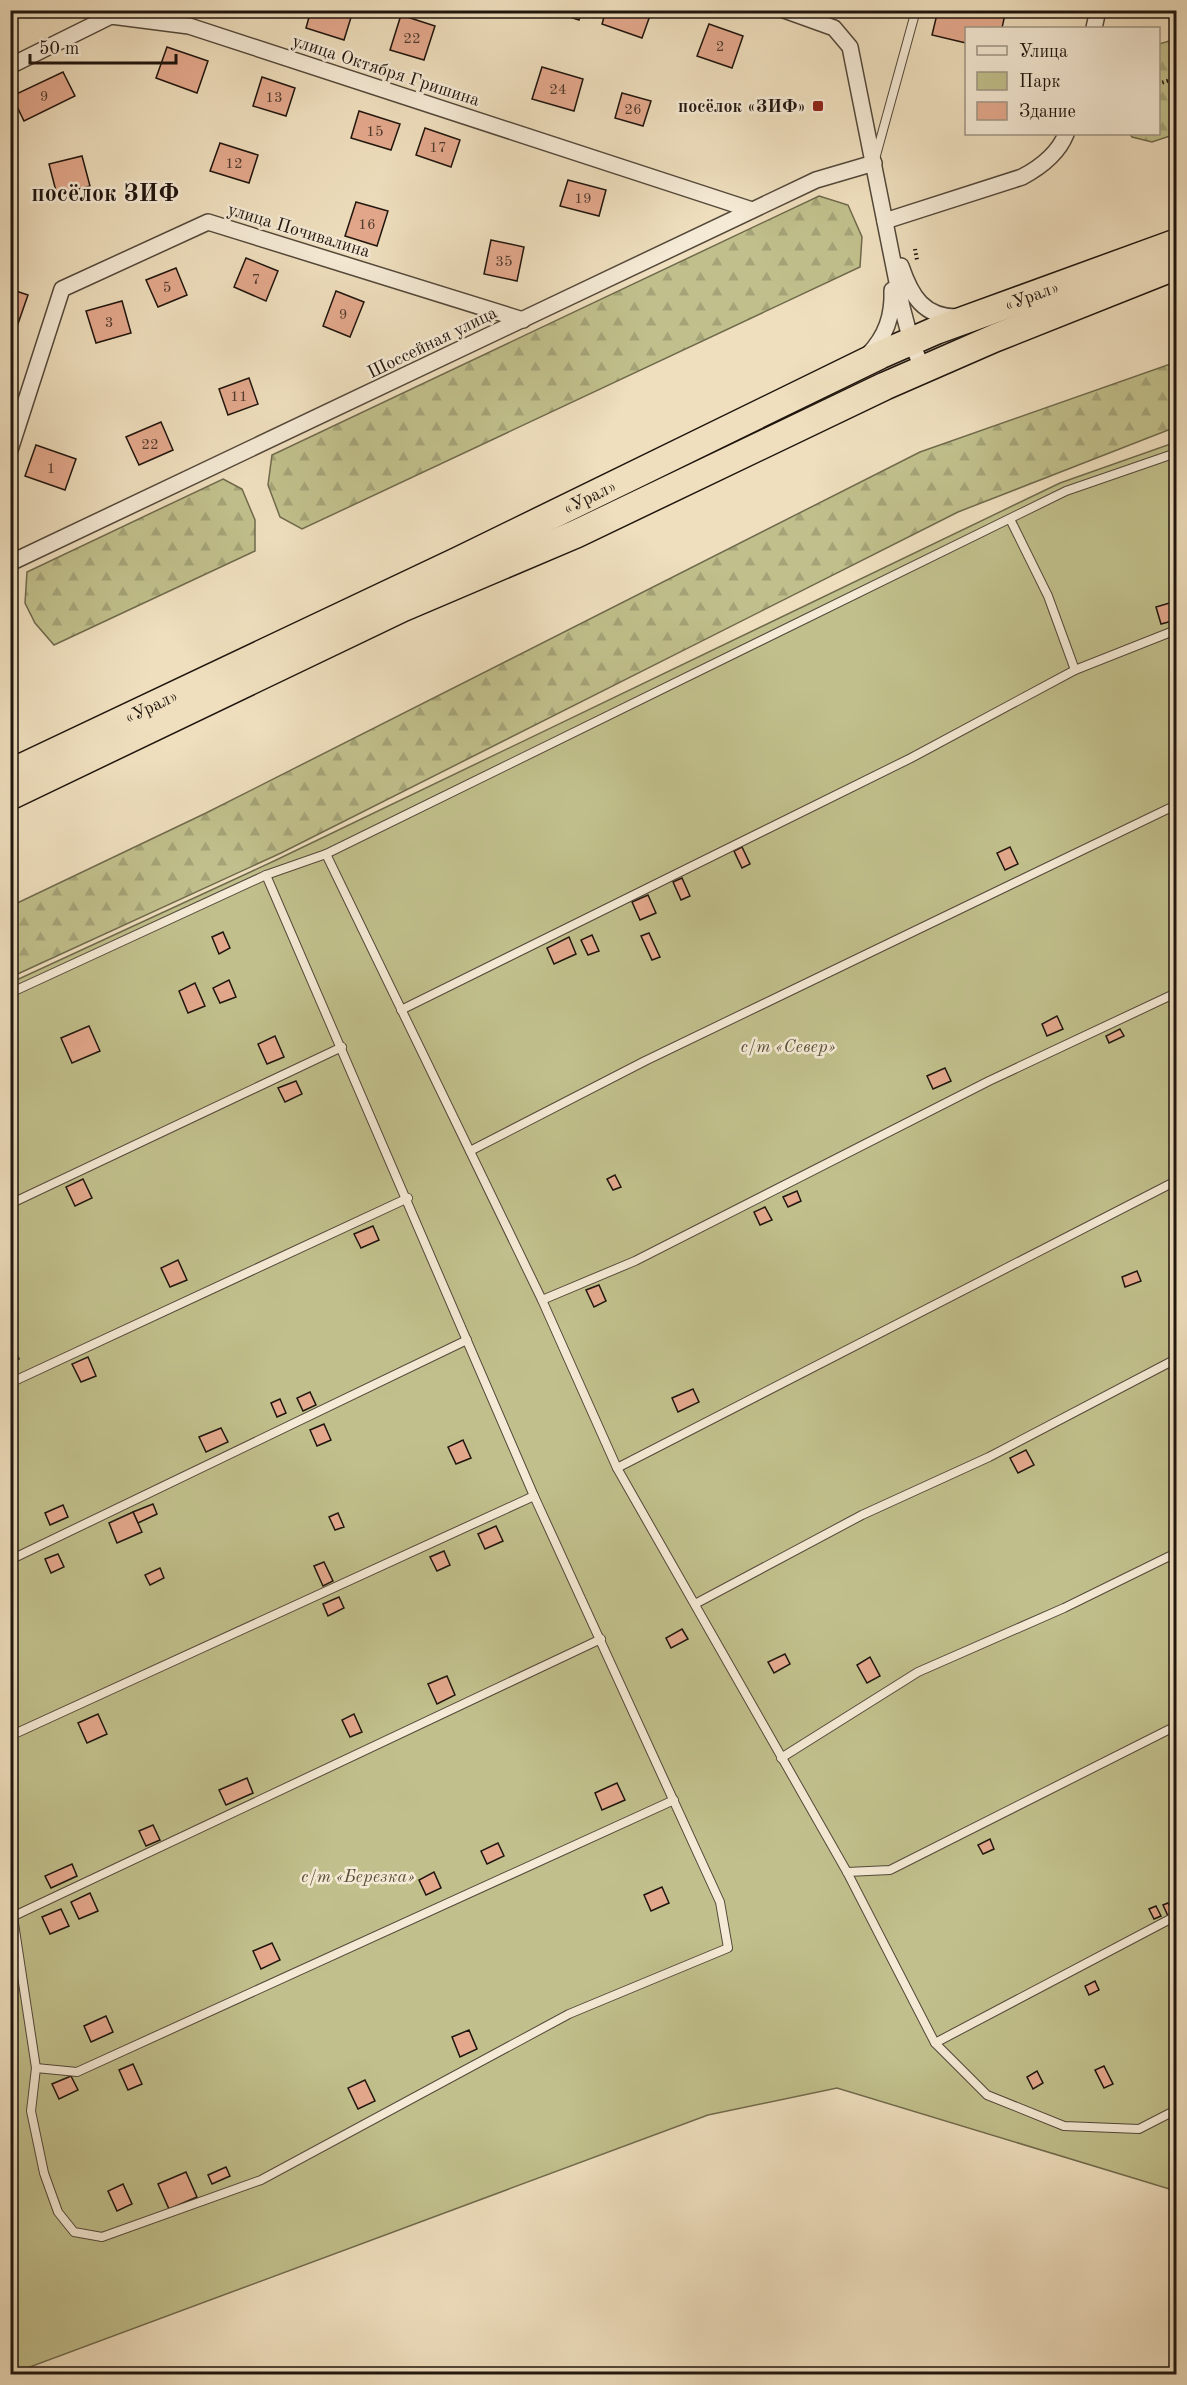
<svg xmlns="http://www.w3.org/2000/svg" width="1187" height="2385" font-family="'Old Standard TT',serif">
<style>
.green{fill:#c1c08c;stroke:#706a4d;stroke-width:1.5}
.forest{fill:url(#forest-firs);stroke:#706a4d;stroke-width:1.5}
.building{fill:#e4a98d;stroke:#1f150e;stroke-width:1.5}
.lines{fill:none;stroke-linecap:round;stroke-linejoin:round}
.lane-casing{stroke:#53483a;stroke-width:10}
.street-casing{stroke:#53483a;stroke-width:18}
.highway-casing{stroke:#1f150e;stroke-width:30}
.path{stroke:#1f150e;stroke-width:4;stroke-dasharray:1.5 3;stroke-linecap:butt}
.lane{stroke:#f5ead5;stroke-width:8}
.street{stroke:#f5ead5;stroke-width:15}
.highway{stroke:#efdfbe;stroke-width:27}
.poi-dot{fill:#8f2418;stroke:#f5ead5;stroke-width:2}
.labels{text-anchor:middle;stroke-width:5;stroke-linejoin:round;paint-order:stroke}
.number-label{font-size:15px;fill:#503a2e}
.street-label{font-size:18px;fill:#1f150e;stroke:#f5ead5}
.poi-label{font-size:18px;font-weight:bold;fill:#1f150e;stroke:#f5ead5;text-anchor:end}
.park-label{font-size:18px;font-style:italic;fill:#58513a;stroke:#f5ead5}
.district-label{font-size:24px;font-weight:bold;fill:#1f150e;stroke:#f5ead5}
</style>
<defs>
<pattern id="forest-firs" width="22" height="20" patternUnits="userSpaceOnUse" patternTransform="scale(1.5)"><rect width="22" height="20" fill="#c1c08c"/><path d="M5 1l3.5 6h-7zM16 11l3.5 6h-7z" fill="#a5a478"/></pattern>
</defs>
<rect width="100%" height="100%" fill="#efdfbe"/>
<filter id="stains"><feTurbulence type="fractalNoise" baseFrequency=".00333" numOctaves="4"/><feColorMatrix values="0 0 0 0 .2 0 0 0 0 .09 0 0 0 0 .02 0 0 0 .5 -.17"/></filter>
<radialGradient id="worn" r=".72"><stop offset=".6" stop-color="#630" stop-opacity="0"/><stop offset="1" stop-color="#630" stop-opacity=".3"/></radialGradient>
<!-- green -->
<polygon class="green" points="1176,442 1176,2191 837,2088 708,2115 11,2374 10,983 274,861 1060,483"/>
<!-- forest -->
<g class="forest">
<polygon points="1176,39 1176,134 1152,142 1132,137 1130,134 1158,134 1159,44"/>
<polygon points="819,196 848,205 862,237 860,267 302,529 280,517 268,485 272,455"/>
<polygon points="1176,362 1176,427 958,512 281,853 11,977 11,906 206,813 920,452"/>
<polygon points="223,479 242,489 255,520 255,551 54,645 35,623 25,603 27,572"/>
</g>
<!-- building -->
<g class="building">
<polygon points="311,10 353,11 344,40 306,28"/>
<polygon points="548,10 582,10 579,20"/>
<polygon points="606,10 652,10 642,38 602,24"/>
<polygon points="938,10 1006,10 1002,28 966,28 966,43 932,35"/>
<polygon points="401,15 435,26 424,60 390,50"/>
<polygon points="709,24 743,36 732,68 697,56"/>
<polygon points="167,47 208,61 197,93 156,78"/>
<polygon points="542,67 583,79 574,111 532,99"/>
<polygon points="63,72 75,96 24,121 12,96"/>
<polygon points="262,77 295,88 286,116 253,106"/>
<polygon points="622,93 651,101 643,126 615,118"/>
<polygon points="359,111 400,124 391,150 351,138"/>
<polygon points="425,128 460,140 451,167 416,155"/>
<polygon points="220,143 258,155 249,183 210,171"/>
<polygon points="82,156 90,186 57,195 49,164"/>
<polygon points="568,180 606,190 599,216 560,206"/>
<polygon points="356,202 388,211 377,246 345,236"/>
<polygon points="491,240 524,247 517,281 484,274"/>
<polygon points="246,258 278,271 266,301 234,287"/>
<polygon points="176,268 187,295 158,307 146,280"/>
<polygon points="10,289 28,295 14,335 10,334"/>
<polygon points="336,291 364,302 350,337 323,326"/>
<polygon points="122,301 131,333 96,343 86,311"/>
<polygon points="249,378 258,404 228,415 219,389"/>
<polygon points="161,422 173,450 139,465 126,437"/>
<polygon points="36,445 76,459 65,490 25,476"/>
<polygon points="1173,602 1176,620 1161,624 1156,607"/>
<polygon points="742,847 750,864 742,868 734,851"/>
<polygon points="1010,847 1018,864 1005,870 997,853"/>
<polygon points="682,878 690,896 681,900 673,882"/>
<polygon points="648,895 656,913 640,920 632,902"/>
<polygon points="223,932 230,948 219,954 212,937"/>
<polygon points="649,933 660,957 652,960 641,936"/>
<polygon points="592,935 599,951 588,955 581,940"/>
<polygon points="569,937 576,954 554,964 547,948"/>
<polygon points="229,980 236,997 220,1003 213,988"/>
<polygon points="195,983 205,1006 188,1013 179,991"/>
<polygon points="1057,1016 1063,1029 1047,1036 1042,1024"/>
<polygon points="89,1026 100,1051 72,1063 61,1038"/>
<polygon points="1120,1029 1124,1036 1109,1043 1106,1036"/>
<polygon points="275,1036 284,1057 267,1064 258,1044"/>
<polygon points="945,1068 951,1081 933,1089 927,1076"/>
<polygon points="296,1081 302,1094 285,1102 278,1088"/>
<polygon points="615,1175 621,1187 613,1190 607,1179"/>
<polygon points="83,1179 92,1198 75,1206 66,1187"/>
<polygon points="797,1191 801,1201 788,1207 783,1197"/>
<polygon points="765,1207 772,1220 760,1225 754,1212"/>
<polygon points="373,1226 379,1240 361,1248 354,1234"/>
<polygon points="178,1260 187,1280 170,1287 161,1268"/>
<polygon points="1137,1271 1141,1281 1125,1287 1122,1277"/>
<polygon points="599,1285 606,1301 594,1307 586,1290"/>
<polygon points="10,1340 19,1359 10,1363"/>
<polygon points="88,1357 96,1376 81,1382 72,1364"/>
<polygon points="693,1389 699,1402 678,1412 672,1398"/>
<polygon points="310,1392 316,1405 303,1411 297,1398"/>
<polygon points="280,1399 286,1413 277,1417 271,1403"/>
<polygon points="324,1424 331,1440 317,1446 310,1430"/>
<polygon points="221,1428 228,1442 206,1452 199,1437"/>
<polygon points="463,1440 471,1458 456,1464 448,1447"/>
<polygon points="1026,1450 1034,1465 1018,1473 1010,1458"/>
<polygon points="153,1504 157,1514 138,1523 133,1512"/>
<polygon points="63,1505 68,1517 50,1525 45,1513"/>
<polygon points="133,1512 142,1532 117,1543 109,1523"/>
<polygon points="338,1513 344,1527 335,1530 329,1517"/>
<polygon points="496,1526 503,1541 485,1549 478,1534"/>
<polygon points="444,1551 450,1565 437,1571 430,1557"/>
<polygon points="58,1554 64,1567 51,1573 45,1559"/>
<polygon points="324,1562 333,1581 323,1586 314,1566"/>
<polygon points="160,1568 164,1578 150,1585 145,1575"/>
<polygon points="339,1597 344,1608 328,1616 323,1604"/>
<polygon points="682,1629 688,1639 671,1648 666,1638"/>
<polygon points="785,1654 790,1664 774,1673 768,1662"/>
<polygon points="870,1657 880,1676 867,1683 857,1665"/>
<polygon points="447,1676 455,1695 437,1704 428,1684"/>
<polygon points="98,1714 107,1734 87,1743 78,1723"/>
<polygon points="354,1714 362,1732 350,1737 342,1720"/>
<polygon points="247,1778 253,1793 226,1805 219,1790"/>
<polygon points="617,1783 625,1800 602,1810 595,1793"/>
<polygon points="153,1825 160,1840 146,1846 139,1831"/>
<polygon points="990,1839 994,1849 983,1854 978,1845"/>
<polygon points="498,1843 504,1856 487,1864 481,1851"/>
<polygon points="72,1864 77,1876 51,1888 45,1876"/>
<polygon points="434,1872 441,1888 426,1895 419,1880"/>
<polygon points="662,1887 669,1903 651,1911 644,1895"/>
<polygon points="90,1893 98,1911 79,1919 71,1902"/>
<polygon points="1168,1903 1173,1913 1168,1916 1163,1905"/>
<polygon points="1156,1906 1161,1916 1154,1919 1149,1909"/>
<polygon points="61,1909 69,1926 50,1934 42,1917"/>
<polygon points="272,1943 280,1960 261,1969 253,1951"/>
<polygon points="1095,1981 1099,1990 1089,1995 1085,1986"/>
<polygon points="106,2016 113,2032 91,2042 84,2026"/>
<polygon points="469,2030 477,2049 460,2057 452,2037"/>
<polygon points="133,2064 142,2084 128,2090 119,2070"/>
<polygon points="1104,2066 1113,2084 1104,2088 1095,2070"/>
<polygon points="1037,2071 1043,2083 1033,2089 1027,2077"/>
<polygon points="71,2076 78,2090 59,2099 52,2084"/>
<polygon points="365,2080 375,2101 358,2109 348,2088"/>
<polygon points="226,2167 230,2176 212,2184 208,2175"/>
<polygon points="186,2172 197,2197 169,2209 158,2184"/>
<polygon points="123,2184 132,2204 117,2211 108,2191"/>
</g>
<g class="lines">
<defs>
<g id="lane">
<polyline points="875,159 916,10"/>
<polyline points="1010,519 1048,596 1075,670"/>
<polyline points="326,854 542,1300 617,1468 847,1872 935,2043 987,2095 1064,2126 1139,2129 1176,2110"/>
<polyline points="10,993 266,875 326,854 1066,491 1176,453"/>
<polyline points="401,1010 911,758 1075,670 1176,630"/>
<polyline points="470,1151 645,1061 1176,805"/>
<polyline points="10,1204 342,1047"/>
<polyline points="542,1300 635,1261 989,1081 1176,993"/>
<polyline points="10,1383 408,1198"/>
<polyline points="617,1468 1176,1181"/>
<polyline points="10,1560 467,1340"/>
<polyline points="695,1604 862,1515 989,1457 1176,1359"/>
<polyline points="10,1736 534,1496"/>
<polyline points="781,1758 918,1672 1064,1608 1176,1553"/>
<polyline points="847,1872 890,1870 1176,1726"/>
<polyline points="10,1897 36,2068 31,2111 44,2173 58,2212 74,2232 102,2237 261,2180 569,2014 728,1948 720,1902 534,1496 266,875"/>
<polyline points="14,1916 601,1639"/>
<polyline points="935,2043 1176,1916"/>
<polyline points="36,2068 77,2072 674,1800"/>
</g>
<g id="street">
<polyline points="784,10 834,28 850,47 902,307 911,341 923,370"/>
<polyline points="1094,28 1098,10"/>
<polyline points="10,66 111,16 189,26 752,210"/>
<path d="M885,221L1022,177C1041,167 1058,154 1066,134"/>
<path d="M901,266C911,296 924,318 959,317"/>
<path d="M868,355C886,336 893,316 892,290"/>
<polyline points="10,450 62,289 208,222 523,320"/>
<polyline points="10,563 816,180 874,163"/>
</g>
<g id="highway">
<path id="s1" d="M10,773L458,561L880,355L937,330L1176,243"/>
<polyline points="10,796 402,608 576,534 885,386 995,338 1176,266"/>
</g>
</defs>
<!-- lane casing -->
<use href="#lane" class="lane-casing"/>
<!-- street casing -->
<use href="#street" class="street-casing"/>
<!-- highway casing -->
<use href="#highway" class="highway-casing"/>
<!-- path -->
<g class="path">
<polyline points="1158,84 1176,78"/>
<polyline points="915,249 917,260"/>
</g>
<!-- lane -->
<use href="#lane" class="lane"/>
<!-- street -->
<use href="#street" class="street"/>
<!-- highway -->
<use href="#highway" class="highway"/>
</g>
<!-- markers -->
<rect class="poi-dot" x="812" y="100" width="12" height="12" rx="3"/>
<g class="labels">
<!-- number labels -->
<g class="number-label">
<text x="412" y="43">22</text>
<text x="720" y="51">2</text>
<text x="558" y="94">24</text>
<text x="44" y="101">9</text>
<text x="274" y="102">13</text>
<text x="633" y="114">26</text>
<text x="375" y="136">15</text>
<text x="438" y="152">17</text>
<text x="234" y="168">12</text>
<text x="583" y="203">19</text>
<text x="367" y="229">16</text>
<text x="504" y="266">35</text>
<text x="256" y="284">7</text>
<text x="167" y="292">5</text>
<text x="343" y="319">9</text>
<text x="109" y="327">3</text>
<text x="239" y="401">11</text>
<text x="150" y="449">22</text>
<text x="51" y="473">1</text>
</g>
<!-- street labels -->
<g class="street-label">
<text transform="translate(386 70) rotate(18)" y="6">улица Октября Гришина</text>
<text transform="translate(299 230) rotate(17)" y="6">улица Почивалина</text>
<text dy="6" stroke="none"><textPath href="#s1" startOffset="1128">«Урал»</textPath></text>
<text transform="translate(432 342) rotate(-26)" y="6">Шоссейная улица</text>
<text dy="6" stroke="none"><textPath href="#s1" startOffset="642">«Урал»</textPath></text>
<text dy="6" stroke="none"><textPath href="#s1" startOffset="156">«Урал»</textPath></text>
</g>
<!-- poi labels -->
<g class="poi-label">
<text x="806" y="112">посёлок «ЗИФ»</text>
</g>
<!-- park labels -->
<g class="park-label">
<text x="788" y="1052">с/т «Север»</text>
<text x="358" y="1882">с/т «Березка»</text>
</g>
<!-- district labels -->
<g class="district-label">
<text x="105" y="201">посёлок ЗИФ</text>
</g>
</g>
<!-- margin -->
<rect width="1187" height="2385" fill="none" stroke="#efdfbe" stroke-width="36"/>
<rect x="12" y="12" width="1163" height="2361" fill="none" stroke="#1f150e" stroke-width="3"/>
<rect x="18" y="18" width="1151" height="2349" fill="none" stroke="#1f150e" stroke-width="1.5"/>
<!-- legend -->
<rect x="965" y="27" width="195" height="108" fill="#f5ead5" stroke="#9f9585" stroke-width="1.5"/>
<rect x="977" y="46" width="30" height="9" fill="#f5ead5" stroke="#9f9585" stroke-width="1.5"/>
<text x="1019" y="57" font-size="18" fill="#1f150e">Улица</text>
<rect x="977" y="72" width="30" height="18" fill="#c1c08c" stroke="#9f9585" stroke-width="1.5"/>
<text x="1019" y="87" font-size="18" fill="#1f150e">Парк</text>
<rect x="977" y="102" width="30" height="18" fill="#e4a98d" stroke="#9f9585" stroke-width="1.5"/>
<text x="1019" y="117" font-size="18" fill="#1f150e">Здание</text>
<!-- scale -->
<path d="M30 54v9h146v-9" fill="none" stroke="#1f150e" stroke-width="3"/>
<text x="39" y="54" font-size="18" fill="#1f150e" stroke="#f5ead5" stroke-width="4.5" paint-order="stroke">50 m</text>
<rect width="100%" height="100%" filter="url(#stains)"/>
<rect width="100%" height="100%" fill="url(#worn)"/>
</svg>
